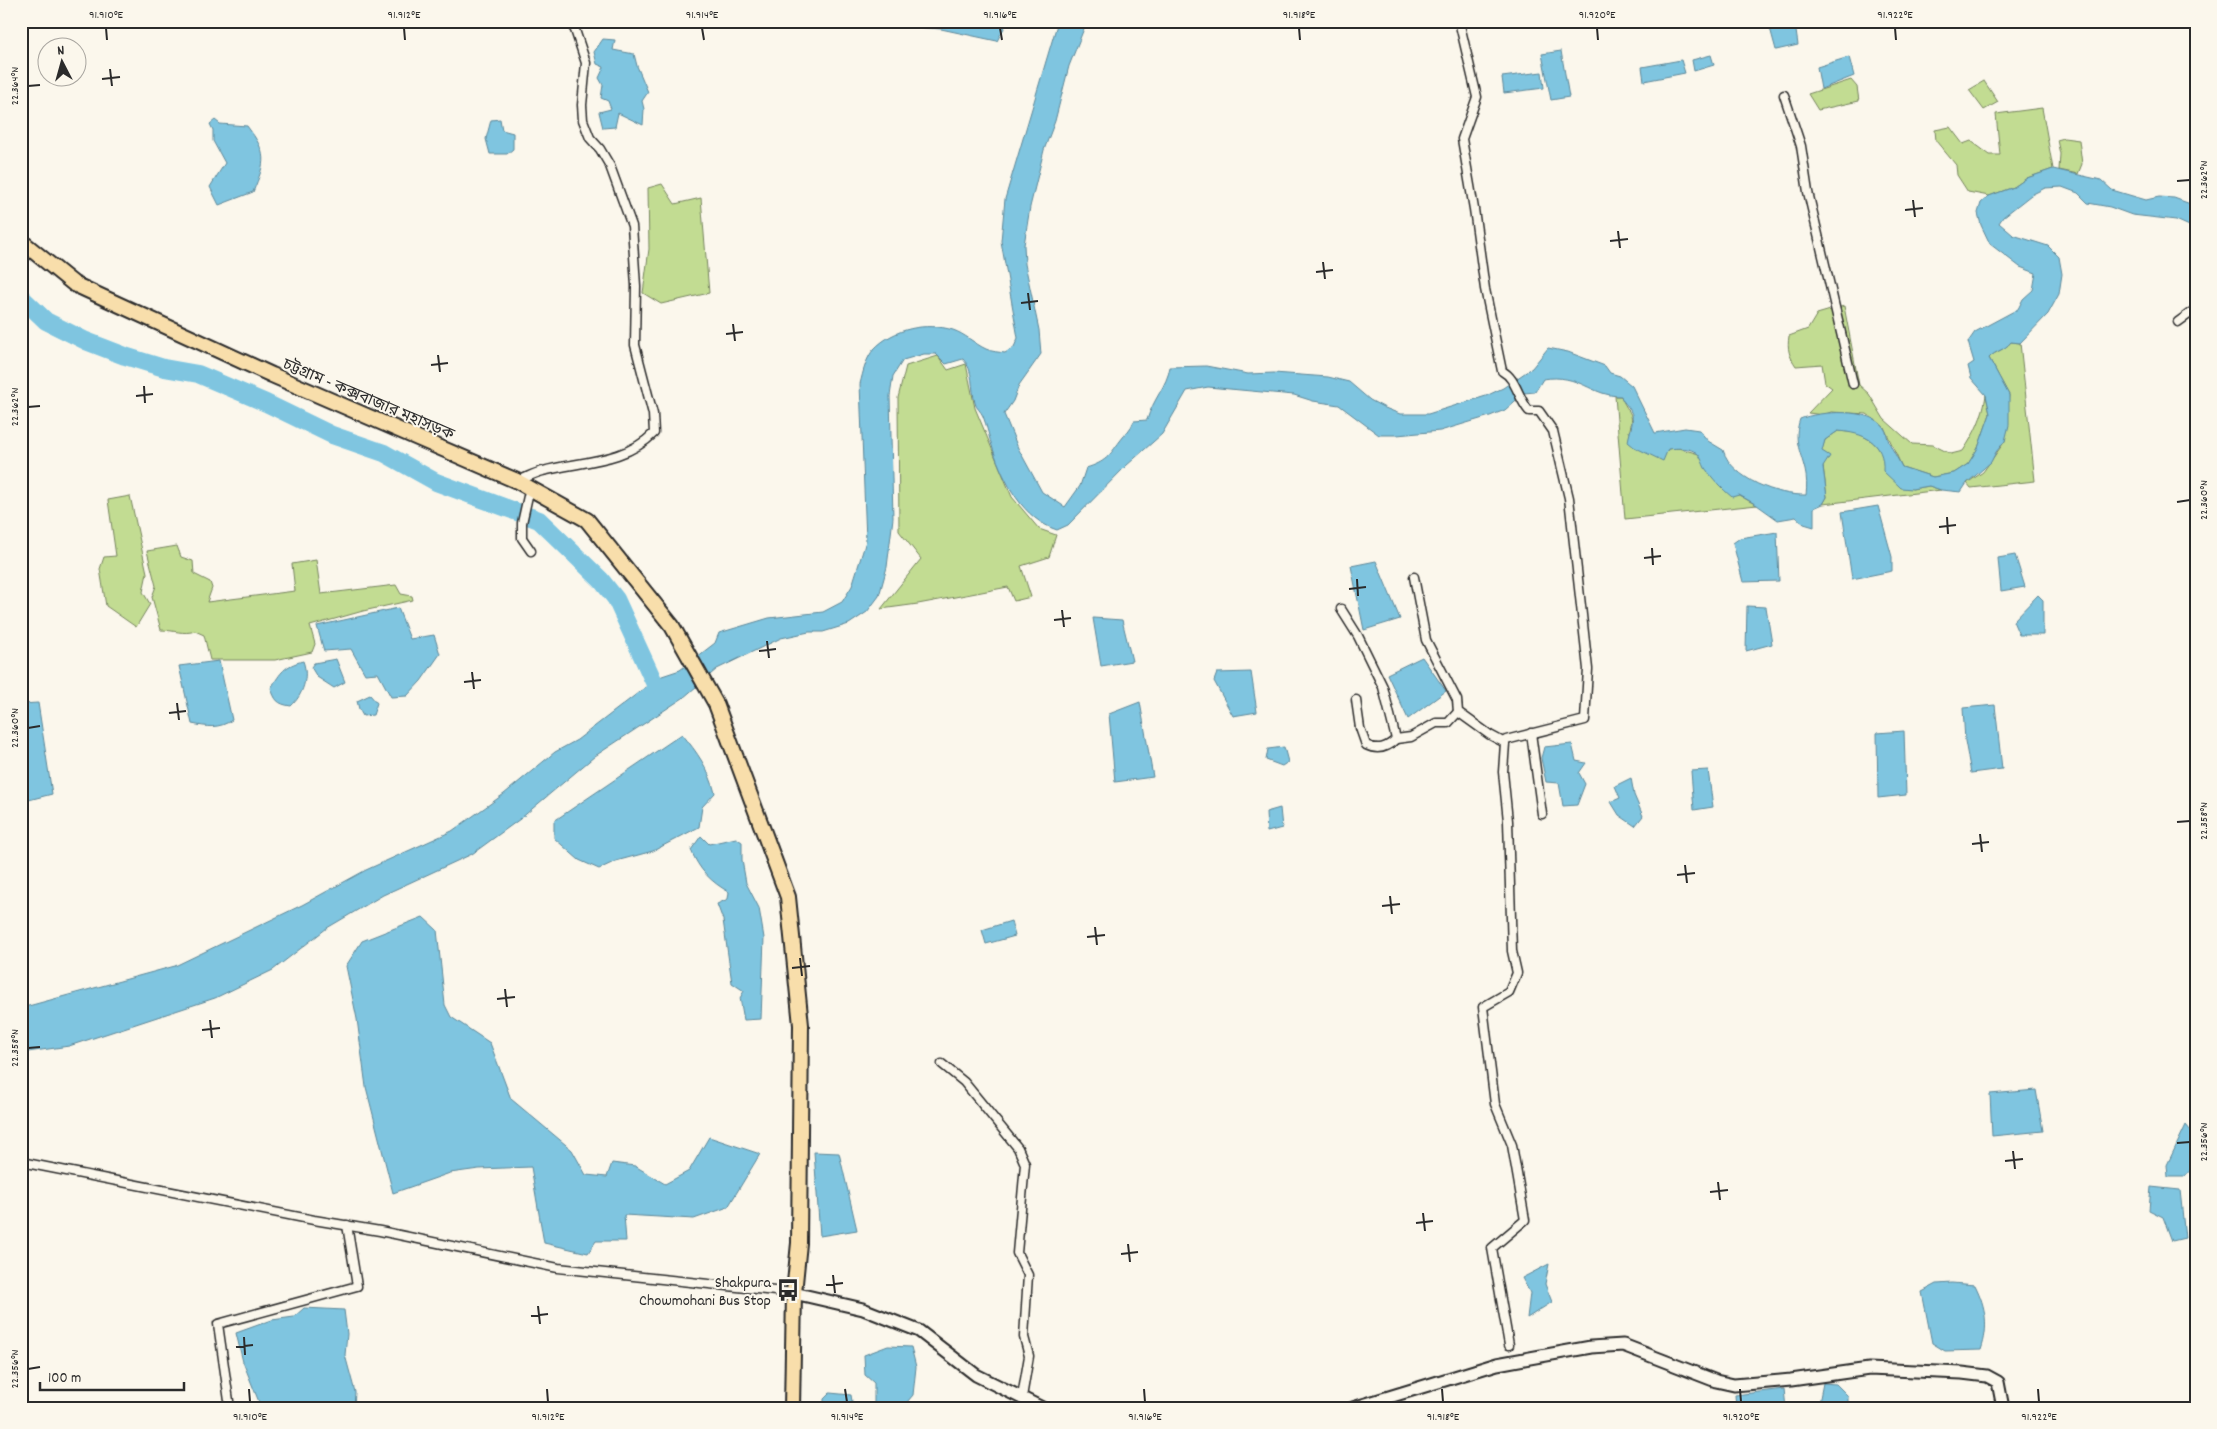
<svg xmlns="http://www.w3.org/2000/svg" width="2217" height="1429" font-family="Dekko,'Noto Sans Bengali',sans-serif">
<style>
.green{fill:#c2dc92;stroke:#76845e}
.water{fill:#7fc5e0;stroke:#5d8798}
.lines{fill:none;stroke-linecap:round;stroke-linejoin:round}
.river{stroke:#7fc5e0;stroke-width:18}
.street-casing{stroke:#2b2b2b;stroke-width:11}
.secondary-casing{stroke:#2b2b2b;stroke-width:15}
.highway-casing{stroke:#2b2b2b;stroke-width:18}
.street{stroke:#fbf7ec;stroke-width:8}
.secondary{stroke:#fbf7ec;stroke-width:11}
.highway{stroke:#f8deab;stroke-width:14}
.ticks{fill:none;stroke:#2b2b2b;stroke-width:2}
.labels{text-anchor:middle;stroke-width:4;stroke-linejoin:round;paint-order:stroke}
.street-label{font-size:16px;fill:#2b2b2b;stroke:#fbf7ec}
.poi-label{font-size:16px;fill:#2b2b2b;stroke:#fbf7ec;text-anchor:end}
.neatline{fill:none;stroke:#2b2b2b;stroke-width:2}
.ticks-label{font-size:12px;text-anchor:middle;fill:#2b2b2b}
</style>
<rect width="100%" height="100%" fill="#fbf7ec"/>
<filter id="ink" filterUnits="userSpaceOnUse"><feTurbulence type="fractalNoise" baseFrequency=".02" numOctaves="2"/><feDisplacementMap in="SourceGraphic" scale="10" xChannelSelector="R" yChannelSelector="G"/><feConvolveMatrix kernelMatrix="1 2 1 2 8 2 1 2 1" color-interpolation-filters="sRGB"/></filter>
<g filter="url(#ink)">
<!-- green -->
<g class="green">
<polygon points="1851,80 1857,87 1859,101 1818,110 1808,94"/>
<polygon points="1984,81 1998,102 1984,110 1969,90"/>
<polygon points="2042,108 2053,169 2027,178 2014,187 1989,196 1968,192 1957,175 1956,165 1936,141 1935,130 1950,127 1963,144 1971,141 1990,155 2000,155 1996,114"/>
<polygon points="2064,138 2079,140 2082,164 2078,174 2059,170 2060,154 2057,140"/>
<polygon points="662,184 675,204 701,198 709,293 661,304 643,293 649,249 648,188"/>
<path d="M1844,306L1859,385L1869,394L1884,419L1912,444L1933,445L1951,454L1963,451C1975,433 1983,416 1986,395L1990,414L1978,448L1968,464L1954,473L1933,477L1902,467L1884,427L1867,414L1831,412L1823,415L1808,413L1832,388L1825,383L1822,364L1796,366C1789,356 1787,349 1789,336L1808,329L1817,314Z"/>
<path d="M2011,342L2020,343L2035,481L1971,488L1967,483L1983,472L2005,441L2009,395L1989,358C1996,350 2004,351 2011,342Z"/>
<polygon points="938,356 948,370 966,364 975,408 1012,497 1039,529 1056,535 1049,557 1021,566 1031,597 1014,601 1008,587 918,604 881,609 921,559 899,531 898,398 906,366"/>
<path d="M1615,396H1621C1627,413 1636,412 1629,432L1667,449L1678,448L1699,454C1709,476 1736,495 1757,505L1625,519Z"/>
<polygon points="1838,431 1858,433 1873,442 1912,489 1929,486 1941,490 1823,504 1827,497 1821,451 1825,440"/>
<polygon points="130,496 147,573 143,592 150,604 136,627 106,606 100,569 104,557 116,556 108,500"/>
<path d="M177,546L181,557L193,561L194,574L210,582L212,588L207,602L295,591L292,564L316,560L321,594L396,585L401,594L412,596L413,600L363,611L310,626L315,644L312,652L275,660H210L204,635L195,631C184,635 173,630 161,630L152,597L156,586L147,551Z"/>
</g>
<!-- water -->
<g class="water">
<polygon points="885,21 1008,21 997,41 941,29 914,27"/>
<path d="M1058,21H1087L1069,66L1055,121L1044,150L1030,207L1024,245L1025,264L1039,330L1041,354L1019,385L1013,401L1004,414L1018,448L1042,492L1065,507L1080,486L1086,468C1106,462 1109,456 1120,441C1126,433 1131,429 1134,421L1147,420C1153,399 1167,386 1170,367L1206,366L1248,374L1274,373L1328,377L1349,382L1370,400L1385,408L1400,414H1428L1486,396L1503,388L1532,368L1548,348L1568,352L1605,366L1610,373L1620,376L1632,386L1655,433L1685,428L1699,430L1708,441L1723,450C1732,479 1778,496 1806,495C1807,487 1807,478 1805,470C1800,450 1793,440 1800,419C1819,411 1871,407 1884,428C1887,432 1887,438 1889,442C1893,451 1898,459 1902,467L1933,477L1954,473L1968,464L1978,448L1990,414L1986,395L1971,378L1968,366L1974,362L1968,342L1975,332L2018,309L2023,299L2033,290L2036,273L2020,267L1990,244L1981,225L1978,213L1981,203L1989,196L2014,187L2027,178L2053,169L2101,180L2112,190L2146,200L2159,197L2174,198L2196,206V229L2176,220L2132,215L2110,207L2088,203L2078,193L2062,187L2045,188L2031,195L2003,217L1999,223L2013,235L2048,246L2059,257L2062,274L2059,294L2048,314L2020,343L2011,342C2004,351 1996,350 1989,358L2009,395V425L2005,441L1996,452L1991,462L1967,483L1961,492L1941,490L1929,486L1912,489L1901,488L1883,471C1885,441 1863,433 1838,431L1825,440L1822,451L1830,456L1823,467L1827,497L1823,504L1814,508V527L1804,524L1796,517L1778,520L1757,505L1739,495L1732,497C1721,488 1713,479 1705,468C1703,464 1701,457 1698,454C1691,447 1677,448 1668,449L1663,461L1634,447L1628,442C1629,432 1636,419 1630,410C1627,404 1623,403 1621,396C1590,396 1580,373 1543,379L1535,392L1524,393L1505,410L1490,416L1440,431L1397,435H1379L1339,405L1313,401L1294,395L1208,387L1187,391L1162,434L1126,466L1068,525L1057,530C1023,519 1004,482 993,449C989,438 987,426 983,416C981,411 976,408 975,403C971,388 974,370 963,359L946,364L936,354H924L903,360L893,376L890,396L893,518L887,567L879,596L867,612L849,624L823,632H809L781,638L717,669L683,698L595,756L520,819L472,854L383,895L327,928L273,970L215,998L69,1046L21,1053V1008L175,966L302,905L366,870L452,831L504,794L555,752L577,740L647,686L662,676L680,670L715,643L719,633L769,618L823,612L842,602L852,586L866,541L860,384C863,372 866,358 874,349C894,328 926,322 953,330C965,334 975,344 986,349C992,352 999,352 1005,353L1014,347L1018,338L1001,241L1005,199Z"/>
<polygon points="1795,24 1798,45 1776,50 1770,28"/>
<polygon points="603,39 615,40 613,50 634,54 637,66 648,92 642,101 644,109 643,125 618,113 615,127 603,128 599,112 611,109 608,101 601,98 603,85 599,78 604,67 597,64 594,52"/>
<polygon points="1561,51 1569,97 1551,100 1542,54"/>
<polygon points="1711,55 1714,65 1694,71 1692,60"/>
<polygon points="1849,57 1854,76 1821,89 1817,67"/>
<polygon points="1681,60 1685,73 1644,81 1642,67"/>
<polygon points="1542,72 1544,88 1504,93 1502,77"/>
<polygon points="500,119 502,130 513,133 513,149 507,154 490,154 486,139 491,120"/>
<path d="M215,120L220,124L247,126C268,154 266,161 253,192L219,205L210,187L225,163L213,141V130L210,124Z"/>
<polygon points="1878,506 1892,557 1892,571 1852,579 1842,512"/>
<polygon points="1777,532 1779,581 1743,582 1733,543 1740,538"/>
<polygon points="2015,555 2025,587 2001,591 1998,558"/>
<polygon points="1376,561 1400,619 1364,630 1351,566"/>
<polygon points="2038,595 2043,600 2043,635 2019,635 2013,621"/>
<polygon points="1747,606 1766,607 1772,644 1746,651"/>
<polygon points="398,608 410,639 434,635 440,654 421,681 407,696 391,697 378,673 365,674 351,649 324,651 317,626"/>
<polygon points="1093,618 1122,620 1132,661 1101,666"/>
<polygon points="1422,657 1446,691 1408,719 1387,674"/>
<polygon points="336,659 345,682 334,688 317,677 311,667 314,663"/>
<path d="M219,661L232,720C219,729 207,727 192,724L179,666Z"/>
<path d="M303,661C309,677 303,695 291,706C277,704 275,700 271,688C281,672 284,666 303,661Z"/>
<polygon points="1251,672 1257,712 1233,716 1214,681 1217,673"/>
<polygon points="370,695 377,703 373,715 363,716 359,709 357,701"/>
<polygon points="1140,702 1153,777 1115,782 1109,714"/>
<polygon points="38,703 52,794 21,802 21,704"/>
<polygon points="1995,705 2002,769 1971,773 1965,741 1963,708"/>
<polygon points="1904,731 1906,795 1878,798 1877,733"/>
<path d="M682,734C697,752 709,769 715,793L702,807L699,827L653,851L616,861L599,869L579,860L554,838V821Z"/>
<polygon points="1572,744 1576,761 1586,763 1579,773 1585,784 1577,805 1563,806 1559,783 1546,782 1541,758 1544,747"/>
<polygon points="1284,747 1288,762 1282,766 1266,760 1268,749"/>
<polygon points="1708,770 1713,807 1694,810 1691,771"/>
<polygon points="1631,778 1634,795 1643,816 1635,826 1619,815 1611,802 1620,798 1615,786"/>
<polygon points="1280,808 1282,828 1267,832 1266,812"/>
<path d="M701,836L709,844L736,838L742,842V860L746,883L759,908L764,938L761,1019L744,1020L740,998L744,991L732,983L723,920L717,904L728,899L729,892C711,882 699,870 691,850Z"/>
<polygon points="423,917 437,930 445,1005 451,1017 490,1043 511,1099 572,1150 586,1175 607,1177 612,1163 635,1166 665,1184 689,1171 709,1137 760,1154 728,1207 694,1219 624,1215 626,1241 596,1241 588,1253 544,1243 531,1167 479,1169 450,1173 393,1193 366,1087 357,1019 346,966 362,941"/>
<polygon points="1011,921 1015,936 986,944 982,930"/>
<polygon points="2036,1090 2043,1131 1992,1136 1990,1094"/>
<polygon points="2186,1125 2196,1137 2194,1166 2184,1177 2168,1177 2167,1165"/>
<polygon points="814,1152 839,1153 857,1230 820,1236"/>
<polygon points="2151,1187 2180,1190 2185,1238 2172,1241 2163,1217 2149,1210"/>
<polygon points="1549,1264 1545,1284 1552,1302 1527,1318 1530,1293 1522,1278"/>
<path d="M1952,1283L1975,1285C1986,1307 1989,1327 1981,1350L1945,1351L1932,1343L1922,1292L1937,1284Z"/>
<polygon points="304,1308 344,1310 347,1334 345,1355 355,1392 354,1408 259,1408 259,1402 243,1362 236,1333 272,1320 294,1317"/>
<polygon points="888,1346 911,1347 916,1367 913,1395 902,1408 882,1408 874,1404 874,1383 865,1375 864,1355"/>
<polygon points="1823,1383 1836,1384 1848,1396 1848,1408 1814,1408 1819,1403"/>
<polygon points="1784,1389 1786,1408 1736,1408 1735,1395"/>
<polygon points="830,1393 851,1395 853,1408 824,1408 824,1399"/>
</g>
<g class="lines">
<!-- river -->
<polyline class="river" points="21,297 46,321 86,341 125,356 164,368 198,374 266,403 332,435 384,453 436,482 539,520 601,580 616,599 654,682 660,687"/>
<defs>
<g id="street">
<path d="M1459,21L1477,97L1462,139L1474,209L1485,289L1502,371C1516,378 1518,398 1529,411H1539L1553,431L1569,498L1588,669L1585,720L1506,740L1505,743L1503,772L1508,821L1512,951L1517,973L1509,992L1483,1007L1495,1104L1512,1145L1525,1220L1492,1248L1509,1345"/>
<polyline points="1784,95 1801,146 1808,192 1853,384"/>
<polyline points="2178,322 2196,309"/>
<path d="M517,481C526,478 534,473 543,471C580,461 625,463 654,433L653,414L635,345L636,286L632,226L610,166L600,149L590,138L583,120L582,105L586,63L575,30L569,21"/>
<polyline points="530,487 522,523 522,538 531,551"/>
<polyline points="1414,577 1426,640 1457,700 1458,712 1490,735 1505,743"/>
<path d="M1341,609L1358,636L1383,687L1396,739C1387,748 1378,751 1366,745L1360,728L1356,700"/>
<polyline points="1531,733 1542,814"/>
<polyline points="1396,739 1411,737 1436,723 1448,723 1458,712"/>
<polyline points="942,1064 964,1082 1018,1148 1025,1164 1017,1253 1028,1275 1024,1337 1029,1356 1022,1397"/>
<polyline points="21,1162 314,1220 380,1231 558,1268 794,1293"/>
<polyline points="230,1408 218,1324 357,1286 347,1225"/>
</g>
<g id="secondary">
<polyline points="794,1293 863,1309 919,1331 976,1375 1042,1408"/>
<polyline points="1353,1408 1497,1364 1591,1347 1623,1345 1716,1381 1734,1385 1791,1380 1869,1369 1962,1373 1987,1376 1998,1382 2003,1408"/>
</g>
<polyline id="highway" points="21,241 74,284 272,375 517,481 587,520 672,626 716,704 788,897 801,1025 799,1243 794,1293 792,1408"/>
</defs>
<!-- street casing -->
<use href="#street" class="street-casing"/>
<!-- secondary casing -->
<use href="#secondary" class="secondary-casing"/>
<!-- highway casing -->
<use href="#highway" class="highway-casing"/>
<!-- street -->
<use href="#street" class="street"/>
<!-- secondary -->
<use href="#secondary" class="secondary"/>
<!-- highway -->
<use href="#highway" class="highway"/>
</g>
</g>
<!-- ticks -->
<path class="ticks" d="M106,28L107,40M404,28L405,40M702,28L704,40M1000,28L1002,40M1299,28L1300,40M1597,28L1598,40M1895,28L1896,40M110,69L112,86M102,79L120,77M28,86L40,85M2177,181L2190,180M1913,200L1915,217M1905,210L1923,208M1618,231L1620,248M1610,241L1628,239M1323,262L1325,279M1316,272L1333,270M1028,293L1030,310M1021,303L1038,301M733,324L735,341M726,334L743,332M438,355L440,372M431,365L448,363M144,386L145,403M136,396L153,394M28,407L40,406M2177,502L2190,500M1947,517L1948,534M1939,527L1956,525M1652,548L1653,565M1644,558L1661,556M1357,579L1358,596M1349,589L1366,587M1062,610L1064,627M1054,620L1071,618M767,641L769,658M759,651L776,649M472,672L474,689M464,682L481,680M177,703L179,720M169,713L186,711M28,728L40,726M2177,822L2190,821M1980,834L1982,852M1972,844L1989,842M1685,865L1687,883M1677,875L1695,873M1390,896L1392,914M1382,906L1400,904M1095,927L1097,945M1087,937L1105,935M800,958L802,976M792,968L810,966M505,989L507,1007M497,999L515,997M210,1020L212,1038M202,1030L220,1028M28,1048L40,1047M2177,1143L2190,1142M2013,1151L2015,1169M2005,1161L2023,1159M1718,1182L1720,1200M1710,1192L1728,1190M1423,1213L1425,1231M1416,1223L1433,1221M1128,1244L1130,1262M1121,1254L1138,1252M833,1275L835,1293M826,1285L843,1283M538,1306L540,1324M531,1316L548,1314M244,1337L245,1355M236,1347L253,1345M28,1369L40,1367M249,1389L250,1402M547,1389L548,1402M845,1389L847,1402M1144,1389L1145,1402M1442,1389L1443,1402M1740,1389L1741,1402M2038,1389L2039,1402"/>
<!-- icons -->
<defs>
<symbol id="bus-bare" viewBox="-9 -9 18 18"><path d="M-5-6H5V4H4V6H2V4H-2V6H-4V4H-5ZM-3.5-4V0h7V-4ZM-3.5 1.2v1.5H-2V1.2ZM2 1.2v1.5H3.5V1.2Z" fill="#2b2b2b" stroke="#fbf7ec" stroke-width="2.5" paint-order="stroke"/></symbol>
</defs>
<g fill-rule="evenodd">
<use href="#bus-bare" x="772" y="1274" width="32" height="32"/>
</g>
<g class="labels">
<!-- street labels -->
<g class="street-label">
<text transform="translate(369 398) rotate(23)" y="6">চট্টগ্রাম - কক্সবাজার মহাসড়ক</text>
</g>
<!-- poi labels -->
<g class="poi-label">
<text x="771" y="1287">Shakpura<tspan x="771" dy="18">Chowmohani Bus Stop</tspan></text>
</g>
</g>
<!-- margin -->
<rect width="2217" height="1429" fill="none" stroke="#fbf7ec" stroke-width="55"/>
<!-- north arrow -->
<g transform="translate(62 62) rotate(354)"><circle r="24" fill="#fbf7ec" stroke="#a8a59f"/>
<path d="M0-4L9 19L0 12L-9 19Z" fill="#2b2b2b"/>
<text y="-8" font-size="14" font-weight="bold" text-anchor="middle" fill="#2b2b2b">N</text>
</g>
<!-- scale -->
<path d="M40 1382v8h144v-8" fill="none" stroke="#2b2b2b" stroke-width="2.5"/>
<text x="48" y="1382" font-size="15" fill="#2b2b2b" stroke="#fbf7ec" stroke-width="4" paint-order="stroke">100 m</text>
<rect x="28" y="28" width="2162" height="1374" class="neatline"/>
<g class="ticks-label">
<text x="106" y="18">91.910°E</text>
<text x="404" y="18">91.912°E</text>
<text x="702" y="18">91.914°E</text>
<text x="1000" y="18">91.916°E</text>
<text x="1299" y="18">91.918°E</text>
<text x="1597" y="18">91.920°E</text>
<text x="1895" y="18">91.922°E</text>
<text transform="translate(14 86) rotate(-90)" y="4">22.364°N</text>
<text transform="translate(2203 180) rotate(-90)" y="4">22.362°N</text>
<text transform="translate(14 407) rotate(-90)" y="4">22.362°N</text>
<text transform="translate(2203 500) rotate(-90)" y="4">22.360°N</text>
<text transform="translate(14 728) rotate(-90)" y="4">22.360°N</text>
<text transform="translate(2203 821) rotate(-90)" y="4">22.358°N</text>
<text transform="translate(14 1048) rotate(-90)" y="4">22.358°N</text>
<text transform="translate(2203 1142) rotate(-90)" y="4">22.356°N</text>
<text transform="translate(14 1369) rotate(-90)" y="4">22.356°N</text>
<text x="250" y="1420">91.910°E</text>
<text x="548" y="1420">91.912°E</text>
<text x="847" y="1420">91.914°E</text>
<text x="1145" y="1420">91.916°E</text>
<text x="1443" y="1420">91.918°E</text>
<text x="1741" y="1420">91.920°E</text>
<text x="2039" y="1420">91.922°E</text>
</g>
</svg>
